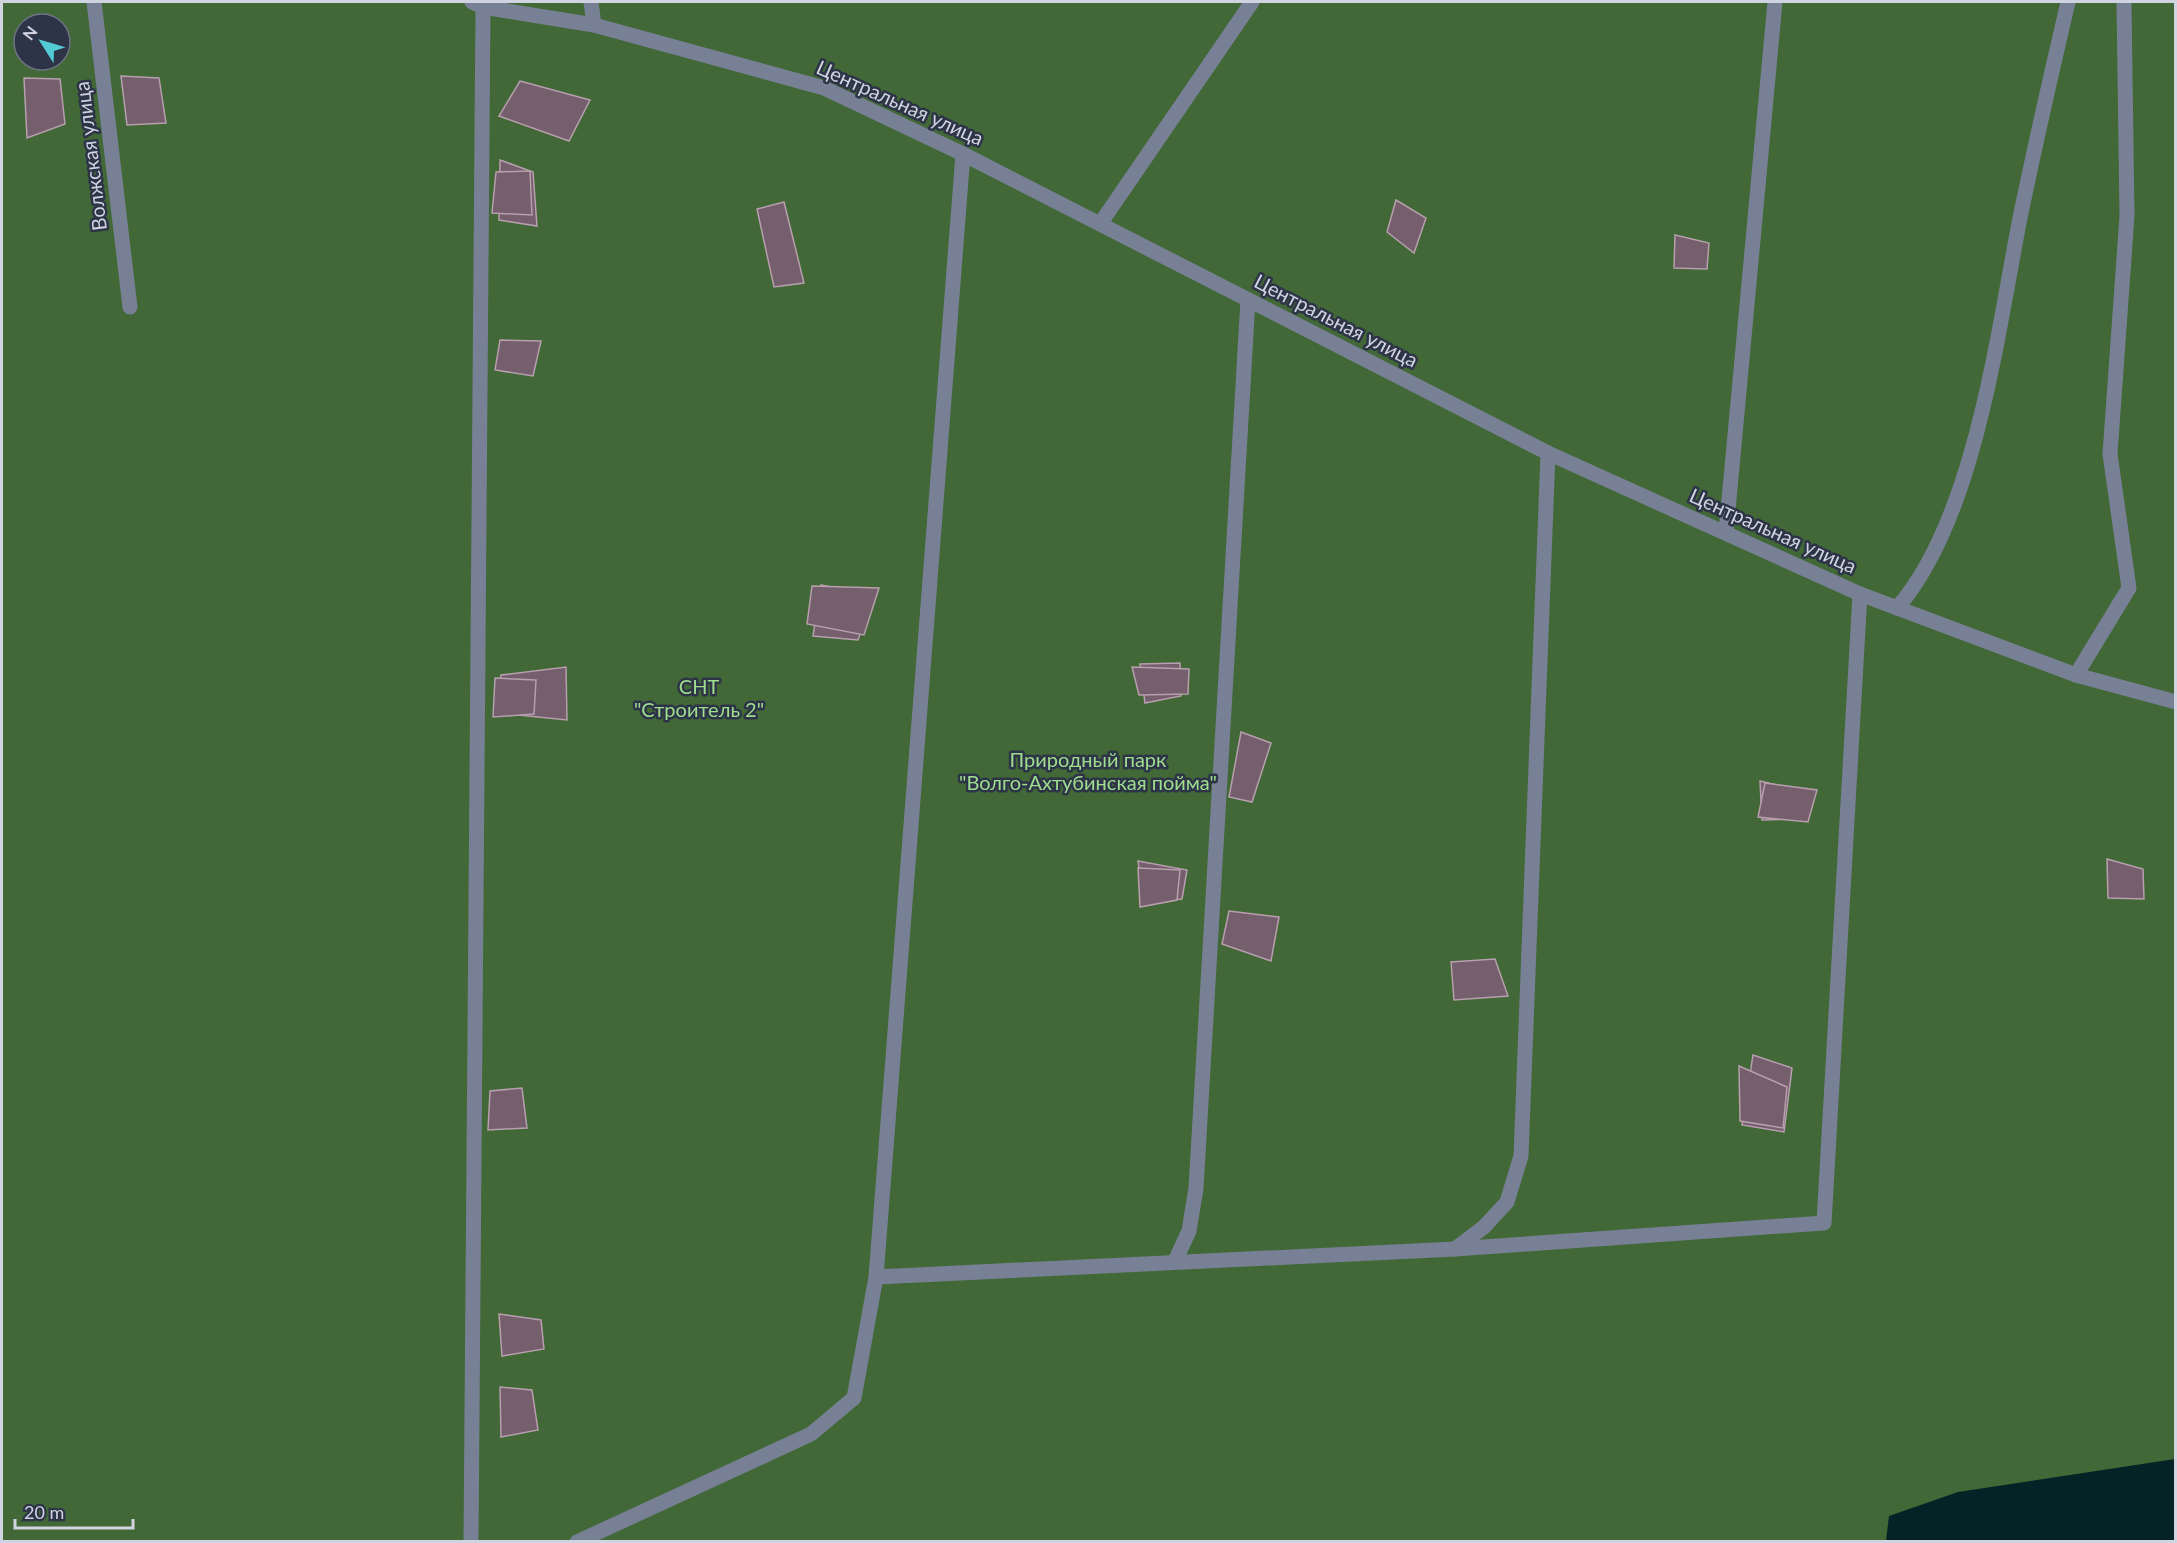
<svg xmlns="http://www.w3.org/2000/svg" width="2177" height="1543" font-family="Lato,sans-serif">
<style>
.green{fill:#416836;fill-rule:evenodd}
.water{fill:#032326}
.building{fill:#755f6d;stroke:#b79fae;stroke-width:1.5}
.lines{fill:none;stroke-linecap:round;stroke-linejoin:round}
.minor{stroke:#788096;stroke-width:15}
.labels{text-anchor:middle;stroke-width:5;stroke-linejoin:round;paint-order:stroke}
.street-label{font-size:20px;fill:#cfd4e0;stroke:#2e3447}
.park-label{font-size:20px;fill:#9fdd8e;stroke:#2e3447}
</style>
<rect width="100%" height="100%" fill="#2e3447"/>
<!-- green -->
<path class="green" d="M2,2H2175V1541L2,1542ZM24,24H60V60H24Z"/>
<!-- water -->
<polygon class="water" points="2175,1459 2175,1541 1886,1541 1889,1516 1958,1492"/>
<!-- building -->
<g class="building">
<polygon points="121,76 159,78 166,123 127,125"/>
<polygon points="24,78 60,79 65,124 27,138"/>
<polygon points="520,81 590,100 569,141 499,116"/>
<polygon points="500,160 533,172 537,226 499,220"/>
<polygon points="530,171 532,215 492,213 496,172"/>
<polygon points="1396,200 1426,218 1414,253 1387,232"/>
<polygon points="784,202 804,283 774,287 757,209"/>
<polygon points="1675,235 1709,243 1707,269 1674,268"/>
<polygon points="500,340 541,341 533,376 495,370"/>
<polygon points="821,585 874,595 858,640 813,636"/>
<polygon points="812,586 879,588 864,635 807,624"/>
<polygon points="1180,663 1181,696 1145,703 1140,664"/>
<polygon points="566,667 567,720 497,713 501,675"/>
<polygon points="1132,667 1189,669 1188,694 1139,695"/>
<polygon points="495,678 536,680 534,714 493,717"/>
<polygon points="1241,732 1271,743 1252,802 1229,797"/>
<polygon points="1760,781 1805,792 1800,819 1762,820"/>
<polygon points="1765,783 1817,790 1808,822 1758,817"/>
<polygon points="2107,859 2143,869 2144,899 2108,898"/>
<polygon points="1138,861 1187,870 1182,899 1144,902"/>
<polygon points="1138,868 1180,870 1177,900 1140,907"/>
<polygon points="1229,911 1279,917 1271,961 1222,944"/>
<polygon points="1495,959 1508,996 1454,1000 1451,962"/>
<polygon points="1753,1055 1792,1068 1784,1132 1742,1125"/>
<polygon points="1739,1066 1787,1087 1783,1128 1740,1121"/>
<polygon points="522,1088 527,1128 488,1130 490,1091"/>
<polygon points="499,1314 541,1320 544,1349 502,1356"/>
<polygon points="500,1387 532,1390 538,1430 501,1437"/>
</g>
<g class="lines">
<!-- minor -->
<g class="minor">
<polyline points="94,2 130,307"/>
<polyline points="472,2 483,7 594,25 824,88 963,154 1548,453 1860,594 2076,675 2176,702"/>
<polyline points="591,2 594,25"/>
<polyline points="1100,224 1252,2"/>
<polyline points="1726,532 1775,2"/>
<path d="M1897,608C1974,520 1997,337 2019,223C2034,149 2051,75 2068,2"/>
<polyline points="2076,675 2129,588 2110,454 2127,216 2124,2"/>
<polyline points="1455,1249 1484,1227 1507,1202 1521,1156 1548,453"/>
<polyline points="1175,1261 1189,1231 1196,1188 1248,300"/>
<polyline points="876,1277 1455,1249 1824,1223 1860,594"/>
<polyline points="471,1542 483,7"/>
<polyline points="577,1542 811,1434 854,1398 876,1277 963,154"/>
</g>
</g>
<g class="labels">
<!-- street labels -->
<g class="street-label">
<text transform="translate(900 103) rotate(24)" y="7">Центральная улица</text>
<text transform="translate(91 156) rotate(-97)" y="7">Волжская улица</text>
<text transform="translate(1336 321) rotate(27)" y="7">Центральная улица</text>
<text transform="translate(1773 531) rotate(24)" y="7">Центральная улица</text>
</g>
<!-- park labels -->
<g class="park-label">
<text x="699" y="694">СНТ<tspan x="699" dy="23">"Строитель 2"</tspan></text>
<text x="1088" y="767">Природный парк<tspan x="1088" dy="23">"Волго-Ахтубинская пойма"</tspan></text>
</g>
</g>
<!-- border -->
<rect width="2177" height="1543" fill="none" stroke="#cfd4e0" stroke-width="6"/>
<!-- north arrow -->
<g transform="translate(42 42) rotate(307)"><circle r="28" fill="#2e3447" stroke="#6e7484" stroke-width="1.5"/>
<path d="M0-4.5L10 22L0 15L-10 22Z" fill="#52cbd7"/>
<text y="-9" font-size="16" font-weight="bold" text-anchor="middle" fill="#cfd4e0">N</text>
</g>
<!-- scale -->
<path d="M15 1519v9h118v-9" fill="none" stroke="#cfd4e0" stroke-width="3"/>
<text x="24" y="1519" font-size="18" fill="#cfd4e0" stroke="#2e3447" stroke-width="4.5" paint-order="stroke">20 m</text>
</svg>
